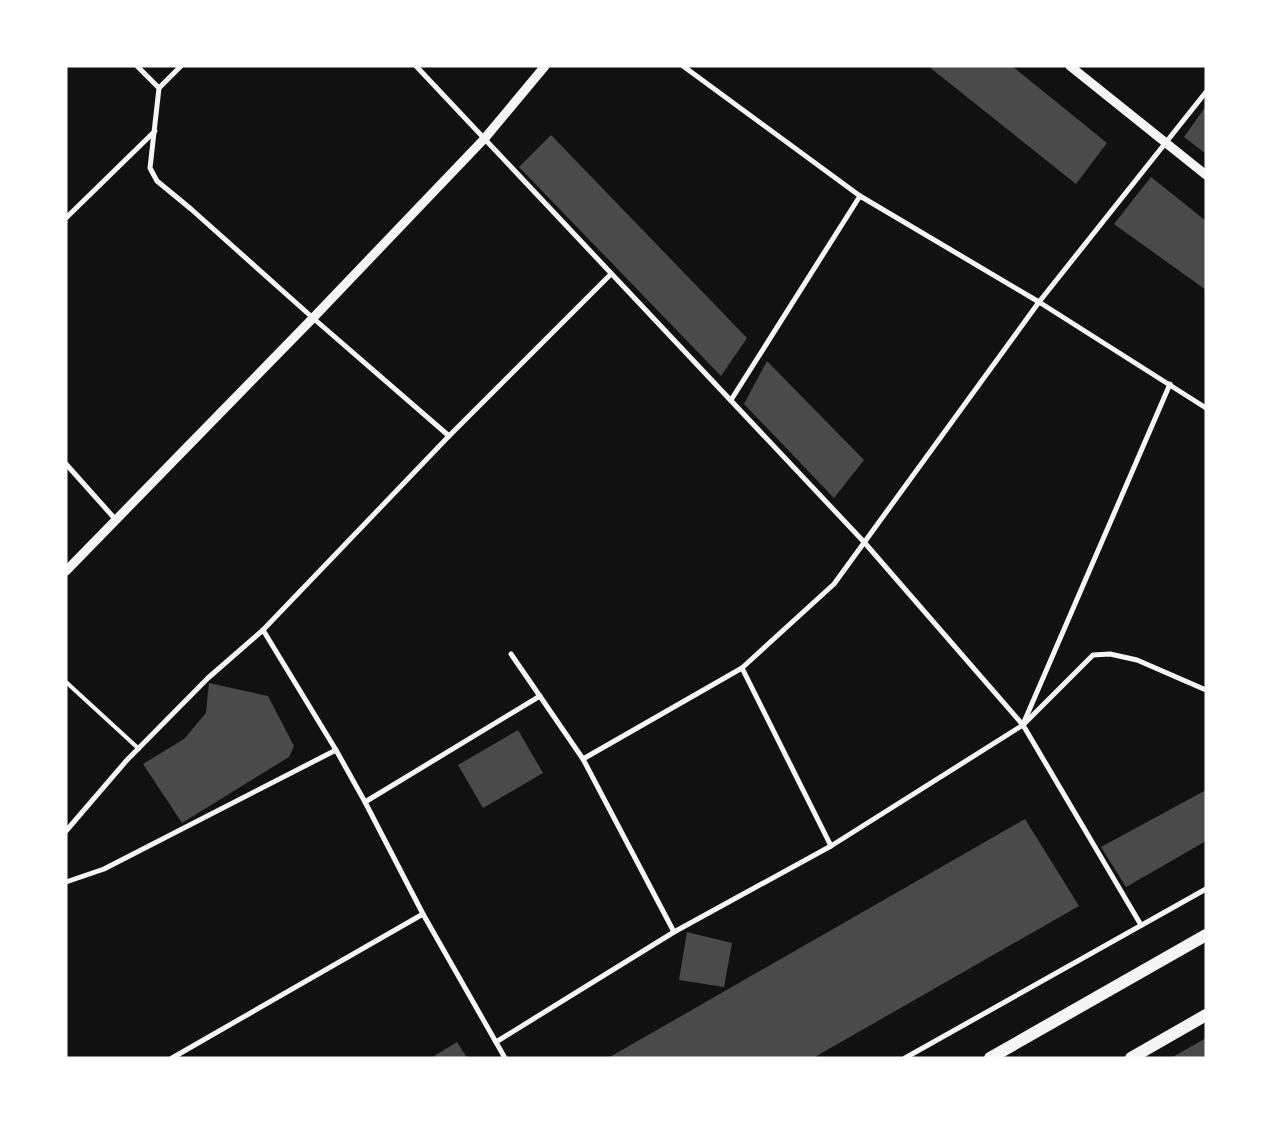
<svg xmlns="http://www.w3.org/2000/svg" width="1272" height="1124" font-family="'Space Grotesk',sans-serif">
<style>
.building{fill:#4a4a4a}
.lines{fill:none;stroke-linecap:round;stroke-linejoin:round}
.service{stroke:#f5f5f5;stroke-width:4}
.minor{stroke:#f5f5f5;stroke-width:5}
.tertiary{stroke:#f5f5f5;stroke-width:9}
.primary{stroke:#f5f5f5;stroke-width:12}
</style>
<rect width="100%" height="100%" fill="#111"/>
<!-- building -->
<g class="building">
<polygon points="928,66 1012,66 1107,143 1076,184"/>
<polygon points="1206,106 1206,154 1184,137"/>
<polygon points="551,135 747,338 721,376 519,167"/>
<polygon points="1151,177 1206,221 1206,290 1114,224"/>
<polygon points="767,361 864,460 834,498 744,404"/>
<polygon points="209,683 268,696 294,746 289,757 182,823 143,764 184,739 206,713"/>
<polygon points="518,730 543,773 483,808 458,765"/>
<polygon points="1206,790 1206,841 1126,887 1101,847"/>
<polygon points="1025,819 1079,906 813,1058 608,1058"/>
<polygon points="687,932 732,943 724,987 679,980"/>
<polygon points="1206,1038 1206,1058 1171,1058"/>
<polygon points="457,1042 467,1058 431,1058"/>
</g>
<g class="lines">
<!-- service -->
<polyline class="service" points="66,682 139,749"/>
<!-- minor -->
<g class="minor">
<polyline points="137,66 159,88 150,168 157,181 191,209 313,318 449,436"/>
<polyline points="416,66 864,542 1023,725 1141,925"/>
<polyline points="683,66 860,196 1039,302 1206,408"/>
<polyline points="159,88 181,66"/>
<polyline points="66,218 155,131"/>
<polyline points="731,400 860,196"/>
<polyline points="66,464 116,520"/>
<polyline points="263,630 336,750 365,802 423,914 505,1058"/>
<polyline points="511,654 583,759"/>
<polyline points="742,668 831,846"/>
<polyline points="1024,722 1170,384"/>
<polyline points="365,802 540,696"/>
<polyline points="66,831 127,760 208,678 263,630 449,436 611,274"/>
<polyline points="66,882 104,869 336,750"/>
<polyline points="674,932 583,759 742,668 834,584 1039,302 1206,92"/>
<polyline points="496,1042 674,932 831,846 1023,725 1093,655 1110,654 1137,660 1206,690"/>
<polyline points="172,1058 423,914"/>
<polyline points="905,1058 1206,889"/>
</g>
<!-- tertiary -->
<g class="tertiary">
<polyline points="1070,66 1206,175"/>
<polyline points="66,571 313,318 485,138 545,66"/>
</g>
<!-- primary -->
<g class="primary">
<polyline points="990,1058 1206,935"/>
<polyline points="1131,1058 1206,1015"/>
</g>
</g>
<!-- border -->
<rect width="1272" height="1124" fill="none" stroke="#ffffff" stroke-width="135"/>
</svg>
